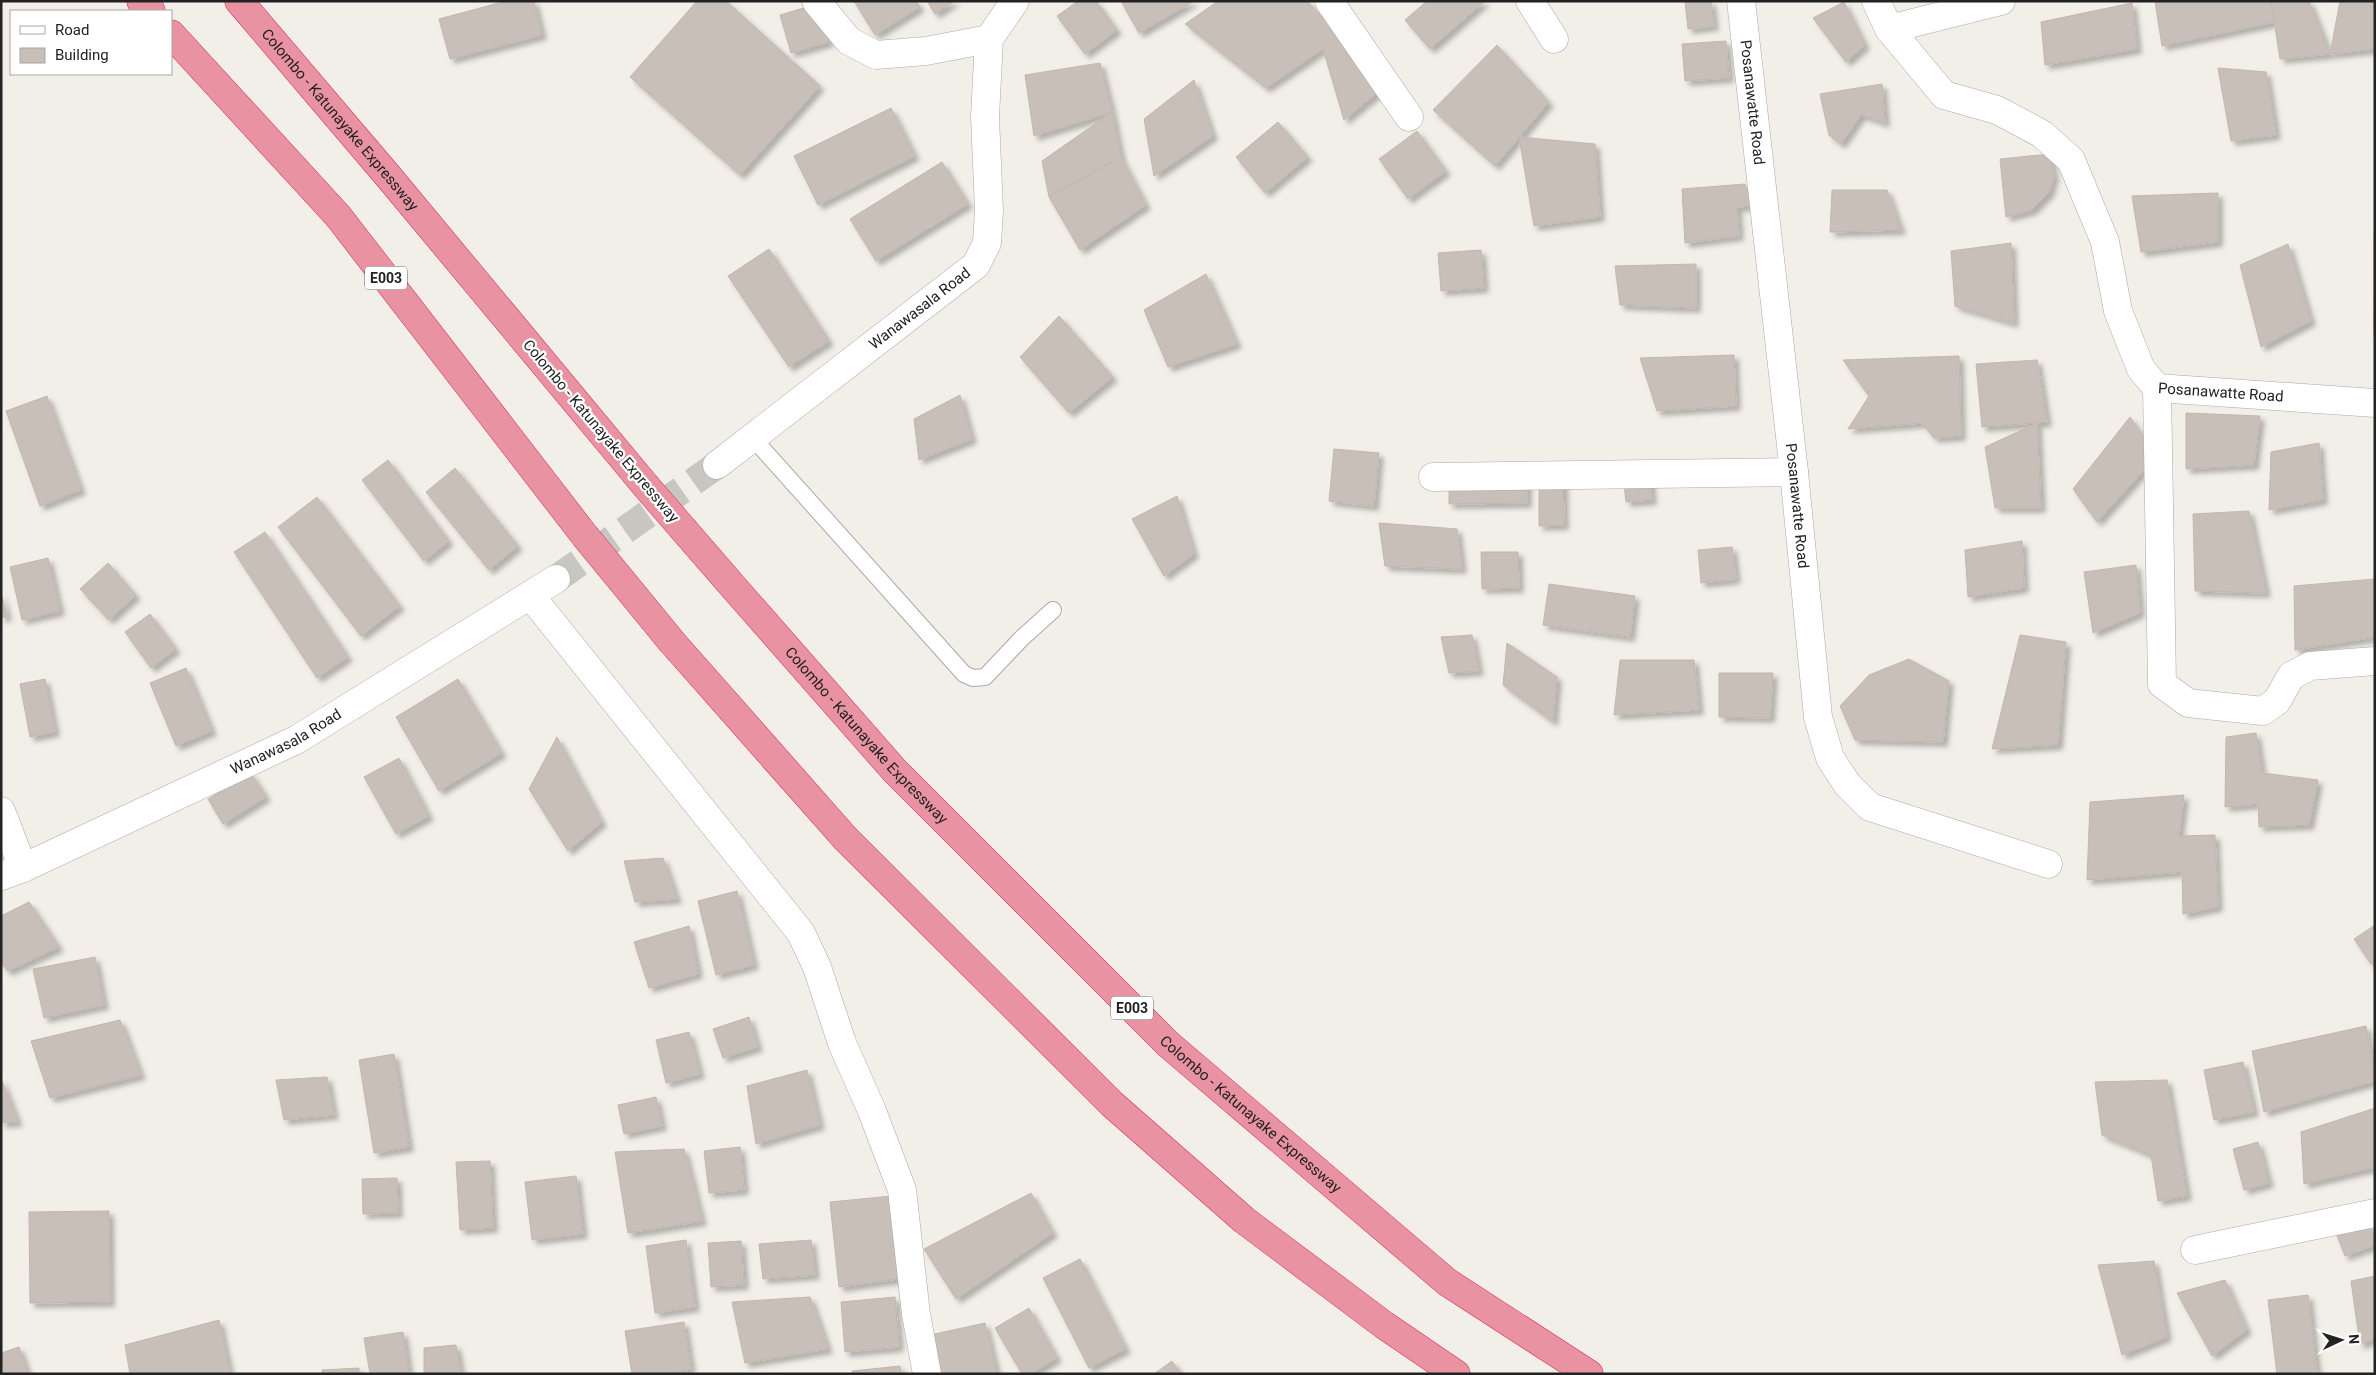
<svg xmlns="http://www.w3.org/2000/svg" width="2376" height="1375" font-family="Roboto,sans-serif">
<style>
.building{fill:#c7bfb8;stroke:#c4b6ab;filter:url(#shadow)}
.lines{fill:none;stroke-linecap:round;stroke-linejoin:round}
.street-tunnel{stroke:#c8c6c1;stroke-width:28;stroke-dasharray:28 14;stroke-linecap:butt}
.lane-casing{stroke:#a9a9a9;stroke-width:18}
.street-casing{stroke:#a9a9a9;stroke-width:29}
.highway-casing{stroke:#dc2a67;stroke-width:29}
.lane{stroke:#fff;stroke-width:16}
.street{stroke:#fff;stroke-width:28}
.highway{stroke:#e892a2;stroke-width:28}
.highway-bridge-casing{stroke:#dc2a67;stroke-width:29;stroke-linecap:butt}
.highway-bridge{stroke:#e892a2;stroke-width:28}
.labels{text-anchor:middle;stroke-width:4.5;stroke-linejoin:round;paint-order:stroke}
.shield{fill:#fff;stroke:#646464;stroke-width:1}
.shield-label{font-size:14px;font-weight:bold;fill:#222}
.street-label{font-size:15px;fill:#222;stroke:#fff}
</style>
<defs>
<filter id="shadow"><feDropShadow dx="4.5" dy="4.5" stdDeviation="2.5" flood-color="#0004"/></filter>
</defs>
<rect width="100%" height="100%" fill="#f2efe9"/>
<!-- building -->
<g class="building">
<polygon points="506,1 534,1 542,35 450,59 439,19"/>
<polygon points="697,1 726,1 820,86 740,175 630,77"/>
<polygon points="854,1 916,1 920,7 875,35"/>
<polygon points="927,1 955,1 935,14"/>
<polygon points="1078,1 1096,1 1117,30 1085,54 1057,16"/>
<polygon points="1121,1 1194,1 1139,33"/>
<polygon points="1218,1 1307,1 1387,85 1344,120 1323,49 1266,88 1185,24"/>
<polygon points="1427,1 1485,1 1430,49 1405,20"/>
<polygon points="1685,1 1711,1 1714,26 1688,29"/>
<polygon points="2155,1 2271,1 2275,22 2162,46"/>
<polygon points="2271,1 2309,1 2330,54 2280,59"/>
<polygon points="2340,1 2375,1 2375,49 2330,54"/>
<polygon points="1844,2 1865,45 1846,62 1813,18"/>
<polygon points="2132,3 2137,49 2045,65 2041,22"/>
<polygon points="817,4 829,42 791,53 780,15"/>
<polygon points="1726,41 1729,78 1685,81 1682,44"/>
<polygon points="1497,45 1549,102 1495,166 1433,110"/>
<polygon points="1100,63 1112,112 1034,136 1025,75"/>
<polygon points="2218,68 2266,72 2276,135 2231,141"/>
<polygon points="1194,80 1213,136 1154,176 1144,119"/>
<polygon points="1882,84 1885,123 1861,115 1841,144 1829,135 1820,94"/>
<polygon points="891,108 915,156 818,205 794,156"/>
<polygon points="1112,112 1121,157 1049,197 1042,161"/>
<polygon points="1278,122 1308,157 1265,193 1236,157"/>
<polygon points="1417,131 1446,171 1408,199 1379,159"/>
<polygon points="1519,137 1595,144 1600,217 1534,226"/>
<polygon points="2050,154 2054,176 2049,193 2032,210 2006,217 2000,159"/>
<polygon points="1121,157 1146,205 1080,250 1049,197"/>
<polygon points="942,162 968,204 876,261 850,219"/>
<polygon points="1745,184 1753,206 1737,207 1739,236 1685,243 1682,189"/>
<polygon points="1832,190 1887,190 1901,230 1830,232"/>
<polygon points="2218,193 2218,242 2141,252 2132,196"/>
<polygon points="2374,233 2375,233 2374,334"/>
<polygon points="2011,243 2014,323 1955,306 1951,251"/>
<polygon points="2288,244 2311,321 2261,347 2240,265"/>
<polygon points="769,249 829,341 789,367 728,276"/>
<polygon points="1481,250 1484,288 1441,291 1438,253"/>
<polygon points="1696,264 1696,308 1620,305 1615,266"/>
<polygon points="1206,274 1237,344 1168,367 1144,310"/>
<polygon points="1059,316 1113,377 1069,413 1020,357"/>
<polygon points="1734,355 1736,406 1657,411 1640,358"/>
<polygon points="1959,356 1961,436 1934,438 1922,423 1848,429 1869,396 1843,360"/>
<polygon points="2037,360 2047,422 1982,427 1976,364"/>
<polygon points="960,395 972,439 919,460 914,419"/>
<polygon points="47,396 81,490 40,506 6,411"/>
<polygon points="2186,413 2260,416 2254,465 2186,469"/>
<polygon points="2130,417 2157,456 2097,522 2073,489"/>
<polygon points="2037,423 2041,508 1995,508 1985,447"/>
<polygon points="2319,443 2323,500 2269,510 2271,452"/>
<polygon points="1334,449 1379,453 1374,506 1329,501"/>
<polygon points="388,460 449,541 424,561 362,480"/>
<polygon points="1649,464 1652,500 1626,502 1622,466"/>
<polygon points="1449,465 1527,465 1527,503 1449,504"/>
<polygon points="455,468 518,546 489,570 426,492"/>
<polygon points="1539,472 1563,473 1564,525 1539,526"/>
<polygon points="1177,496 1194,554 1164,576 1132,519"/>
<polygon points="317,497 400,606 361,636 278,527"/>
<polygon points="2249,511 2266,593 2195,591 2193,514"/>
<polygon points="1379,523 1457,529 1462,569 1385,566"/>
<polygon points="265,532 348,657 317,678 234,552"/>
<polygon points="2022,541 2024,588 1968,597 1965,550"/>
<polygon points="1732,547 1736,579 1701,583 1698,550"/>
<polygon points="1481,552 1518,552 1519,588 1482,589"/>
<polygon points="48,558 60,611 22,620 10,567"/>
<polygon points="108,563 136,595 109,620 80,589"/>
<polygon points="2136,565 2140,613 2093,633 2084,572"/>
<polygon points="2375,579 2375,637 2295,650 2294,586"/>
<polygon points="1549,584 1635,596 1630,637 1543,625"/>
<polygon points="1,593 7,616 1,618"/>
<polygon points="150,614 176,649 151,668 125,632"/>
<polygon points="1472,635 1479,671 1449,673 1441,637"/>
<polygon points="2020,635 2066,642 2058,745 1992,749"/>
<polygon points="1507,643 1557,677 1553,722 1503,685"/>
<polygon points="1909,659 1949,681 1943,742 1855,740 1840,706 1869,675"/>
<polygon points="1620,660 1694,660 1699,710 1614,715"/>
<polygon points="186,668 212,731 176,746 150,683"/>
<polygon points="1719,673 1773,673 1770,718 1719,717"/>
<polygon points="45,679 55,732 30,737 20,684"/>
<polygon points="458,679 502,753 439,791 396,717"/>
<polygon points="2256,733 2262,773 2318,780 2309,825 2259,827 2258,804 2225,807 2226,737"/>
<polygon points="557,737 602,822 568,851 529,789"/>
<polygon points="399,758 429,816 396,834 364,777"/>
<polygon points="251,773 266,797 223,824 208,799"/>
<polygon points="2184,795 2179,836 2215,835 2218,907 2183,914 2182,872 2087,880 2090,802"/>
<polygon points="663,858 677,899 635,902 624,861"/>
<polygon points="737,891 754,965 716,975 698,901"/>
<polygon points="29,902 59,947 8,971 1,963 1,916"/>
<polygon points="2375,925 2375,961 2371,964 2354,939"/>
<polygon points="689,926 698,974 649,988 634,942"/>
<polygon points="95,957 104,1005 44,1018 33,969"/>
<polygon points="749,1017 758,1047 723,1058 713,1029"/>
<polygon points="120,1020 141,1075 50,1098 31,1041"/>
<polygon points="2366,1026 2375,1081 2264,1112 2252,1051"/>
<polygon points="689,1032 700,1074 666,1083 656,1040"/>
<polygon points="394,1054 409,1147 374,1153 359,1060"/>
<polygon points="2243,1062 2254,1112 2214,1120 2204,1070"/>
<polygon points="807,1070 820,1125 756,1144 747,1086"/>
<polygon points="327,1077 334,1115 284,1120 276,1080"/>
<polygon points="1,1078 18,1122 1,1123"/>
<polygon points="2167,1080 2187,1196 2158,1201 2151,1155 2102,1135 2095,1082"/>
<polygon points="656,1097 662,1126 624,1134 618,1105"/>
<polygon points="2375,1108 2375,1167 2304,1184 2301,1132"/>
<polygon points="2258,1142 2269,1183 2244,1190 2233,1149"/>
<polygon points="740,1147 744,1190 709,1193 704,1151"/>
<polygon points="684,1149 702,1221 628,1233 615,1152"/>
<polygon points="490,1161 493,1228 460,1230 456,1162"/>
<polygon points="576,1176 583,1234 532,1240 525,1182"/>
<polygon points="397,1178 398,1213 363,1214 362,1179"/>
<polygon points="1031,1193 1053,1233 956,1299 924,1249"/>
<polygon points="892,1196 898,1279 839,1287 830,1202"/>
<polygon points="109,1211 110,1302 30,1303 29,1212"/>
<polygon points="2365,1218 2375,1245 2345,1256 2335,1230"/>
<polygon points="686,1240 695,1307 655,1313 646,1246"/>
<polygon points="811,1240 815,1275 763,1279 759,1244"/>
<polygon points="741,1241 744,1285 711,1287 708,1243"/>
<polygon points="1080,1259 1126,1349 1089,1368 1043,1278"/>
<polygon points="2154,1261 2167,1337 2122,1355 2098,1265"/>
<polygon points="2375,1276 2375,1338 2360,1345 2351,1281"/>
<polygon points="2225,1280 2247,1330 2212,1356 2177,1293"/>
<polygon points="2308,1295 2317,1374 2277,1374 2268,1300"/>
<polygon points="810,1297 828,1349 745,1363 732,1302"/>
<polygon points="895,1297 899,1347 845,1352 841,1302"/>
<polygon points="1029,1308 1057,1358 1030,1374 1022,1374 995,1328"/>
<polygon points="219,1320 230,1374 130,1374 125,1345"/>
<polygon points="684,1322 691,1369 663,1374 632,1374 625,1331"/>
<polygon points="985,1323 997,1374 939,1374 930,1335"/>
<polygon points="403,1332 409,1374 370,1374 364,1338"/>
<polygon points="456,1345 461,1374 424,1374 424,1348"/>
<polygon points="19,1347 28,1374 1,1374 1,1353"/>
<polygon points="1172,1361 1181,1374 1154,1374"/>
<polygon points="900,1366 901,1374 853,1374 852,1371"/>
<polygon points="359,1368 359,1374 322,1374 322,1370"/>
</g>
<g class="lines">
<!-- street-tunnel -->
<polyline class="street-tunnel" points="556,579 717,465"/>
<defs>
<polyline id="lane" points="752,437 964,674 973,678 985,677 1022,638 1053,610"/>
<g id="street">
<polyline points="816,1 849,41 876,55 926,51 989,39"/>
<polyline points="1329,1 1409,117"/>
<polyline points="1530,1 1554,39"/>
<path id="s1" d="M1741,1L1794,472L1818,717L1830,758L1847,784L1870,807L2048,864"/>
<path id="s2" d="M1876,1L1889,29L1944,95L1997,110L2042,134L2071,160L2105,242L2118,311L2141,369L2157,388L2375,403"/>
<polyline points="1889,29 2001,1"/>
<polyline points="2157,388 2162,684 2188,703 2263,711 2277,701 2291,676 2310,666 2375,661"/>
<path id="s3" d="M717,465L976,265L987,243L989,210L985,117L989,39L1015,1"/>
<polyline points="1433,477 1794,472"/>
<polyline points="530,595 801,933 817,967 842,1043 872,1111 902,1190 916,1314 927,1374"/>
<polyline points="1,811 23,868"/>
<path id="s4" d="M1,876L23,868L296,740L556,579"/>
<polyline points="2195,1250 2375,1213"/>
</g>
<g id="highway">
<polyline points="141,1 151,11"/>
<path id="s5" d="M239,1L388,176L645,485"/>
<polyline points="171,34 338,216 585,536"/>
<path id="s6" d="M729,582L895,771L1168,1044L1447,1282L1589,1374"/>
<polyline points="672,642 845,838 1112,1104 1244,1220 1384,1325 1456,1374"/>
</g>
</defs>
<!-- lane casing -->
<use href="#lane" class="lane-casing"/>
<!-- street casing -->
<use href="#street" class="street-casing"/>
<!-- highway casing -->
<use href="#highway" class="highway-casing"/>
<!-- lane -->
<use href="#lane" class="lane"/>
<!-- street -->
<use href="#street" class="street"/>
<!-- highway -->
<use href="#highway" class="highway"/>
<defs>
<g id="highway-bridge">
<polyline points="645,485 729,582"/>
<polyline points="585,536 672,642"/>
</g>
</defs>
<!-- highway-bridge casing -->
<use href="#highway-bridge" class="highway-bridge-casing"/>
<!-- highway-bridge -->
<use href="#highway-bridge" class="highway-bridge"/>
</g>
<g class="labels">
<!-- shield labels -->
<g class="shield">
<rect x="365" y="266.5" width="42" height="23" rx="4"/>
<rect x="1111" y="996.5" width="42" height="23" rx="4"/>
</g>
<g class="shield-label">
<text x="386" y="283">E003</text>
<text x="1132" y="1013">E003</text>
</g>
<!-- street labels -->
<g class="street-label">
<text dy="5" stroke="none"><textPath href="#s1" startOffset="102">Posanawatte Road</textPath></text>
<text dy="5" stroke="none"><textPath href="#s5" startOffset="156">Colombo - Katunayake Expressway</textPath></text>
<text dy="5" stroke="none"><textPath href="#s3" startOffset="256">Wanawasala Road</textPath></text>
<text dy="5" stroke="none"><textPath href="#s2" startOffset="572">Posanawatte Road</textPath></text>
<text transform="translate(601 431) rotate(50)" y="5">Colombo - Katunayake Expressway</text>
<text dy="5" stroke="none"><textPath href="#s1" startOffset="508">Posanawatte Road</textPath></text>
<text dy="5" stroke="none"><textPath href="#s6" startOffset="206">Colombo - Katunayake Expressway</textPath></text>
<text dy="5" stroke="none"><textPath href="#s4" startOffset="315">Wanawasala Road</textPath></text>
<text dy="5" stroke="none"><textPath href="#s6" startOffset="746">Colombo - Katunayake Expressway</textPath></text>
</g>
</g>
<!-- border -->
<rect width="2376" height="1375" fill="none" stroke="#222222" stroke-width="5"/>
<!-- legend -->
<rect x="10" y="10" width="162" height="65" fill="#ffffff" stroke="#a7a7a7"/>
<rect x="20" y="26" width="25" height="8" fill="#ffffff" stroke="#a7a7a7"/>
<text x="55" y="35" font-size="15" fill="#222222">Road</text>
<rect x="20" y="48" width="25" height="15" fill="#c7bfb8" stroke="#a7a7a7"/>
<text x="55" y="60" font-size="15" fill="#222222">Building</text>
<!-- north arrow -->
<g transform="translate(2341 1340) rotate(86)" stroke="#ffffff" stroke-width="4" paint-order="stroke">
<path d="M0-4L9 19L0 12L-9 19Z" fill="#222222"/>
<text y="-8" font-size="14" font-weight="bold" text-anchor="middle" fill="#222222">N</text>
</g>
</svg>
